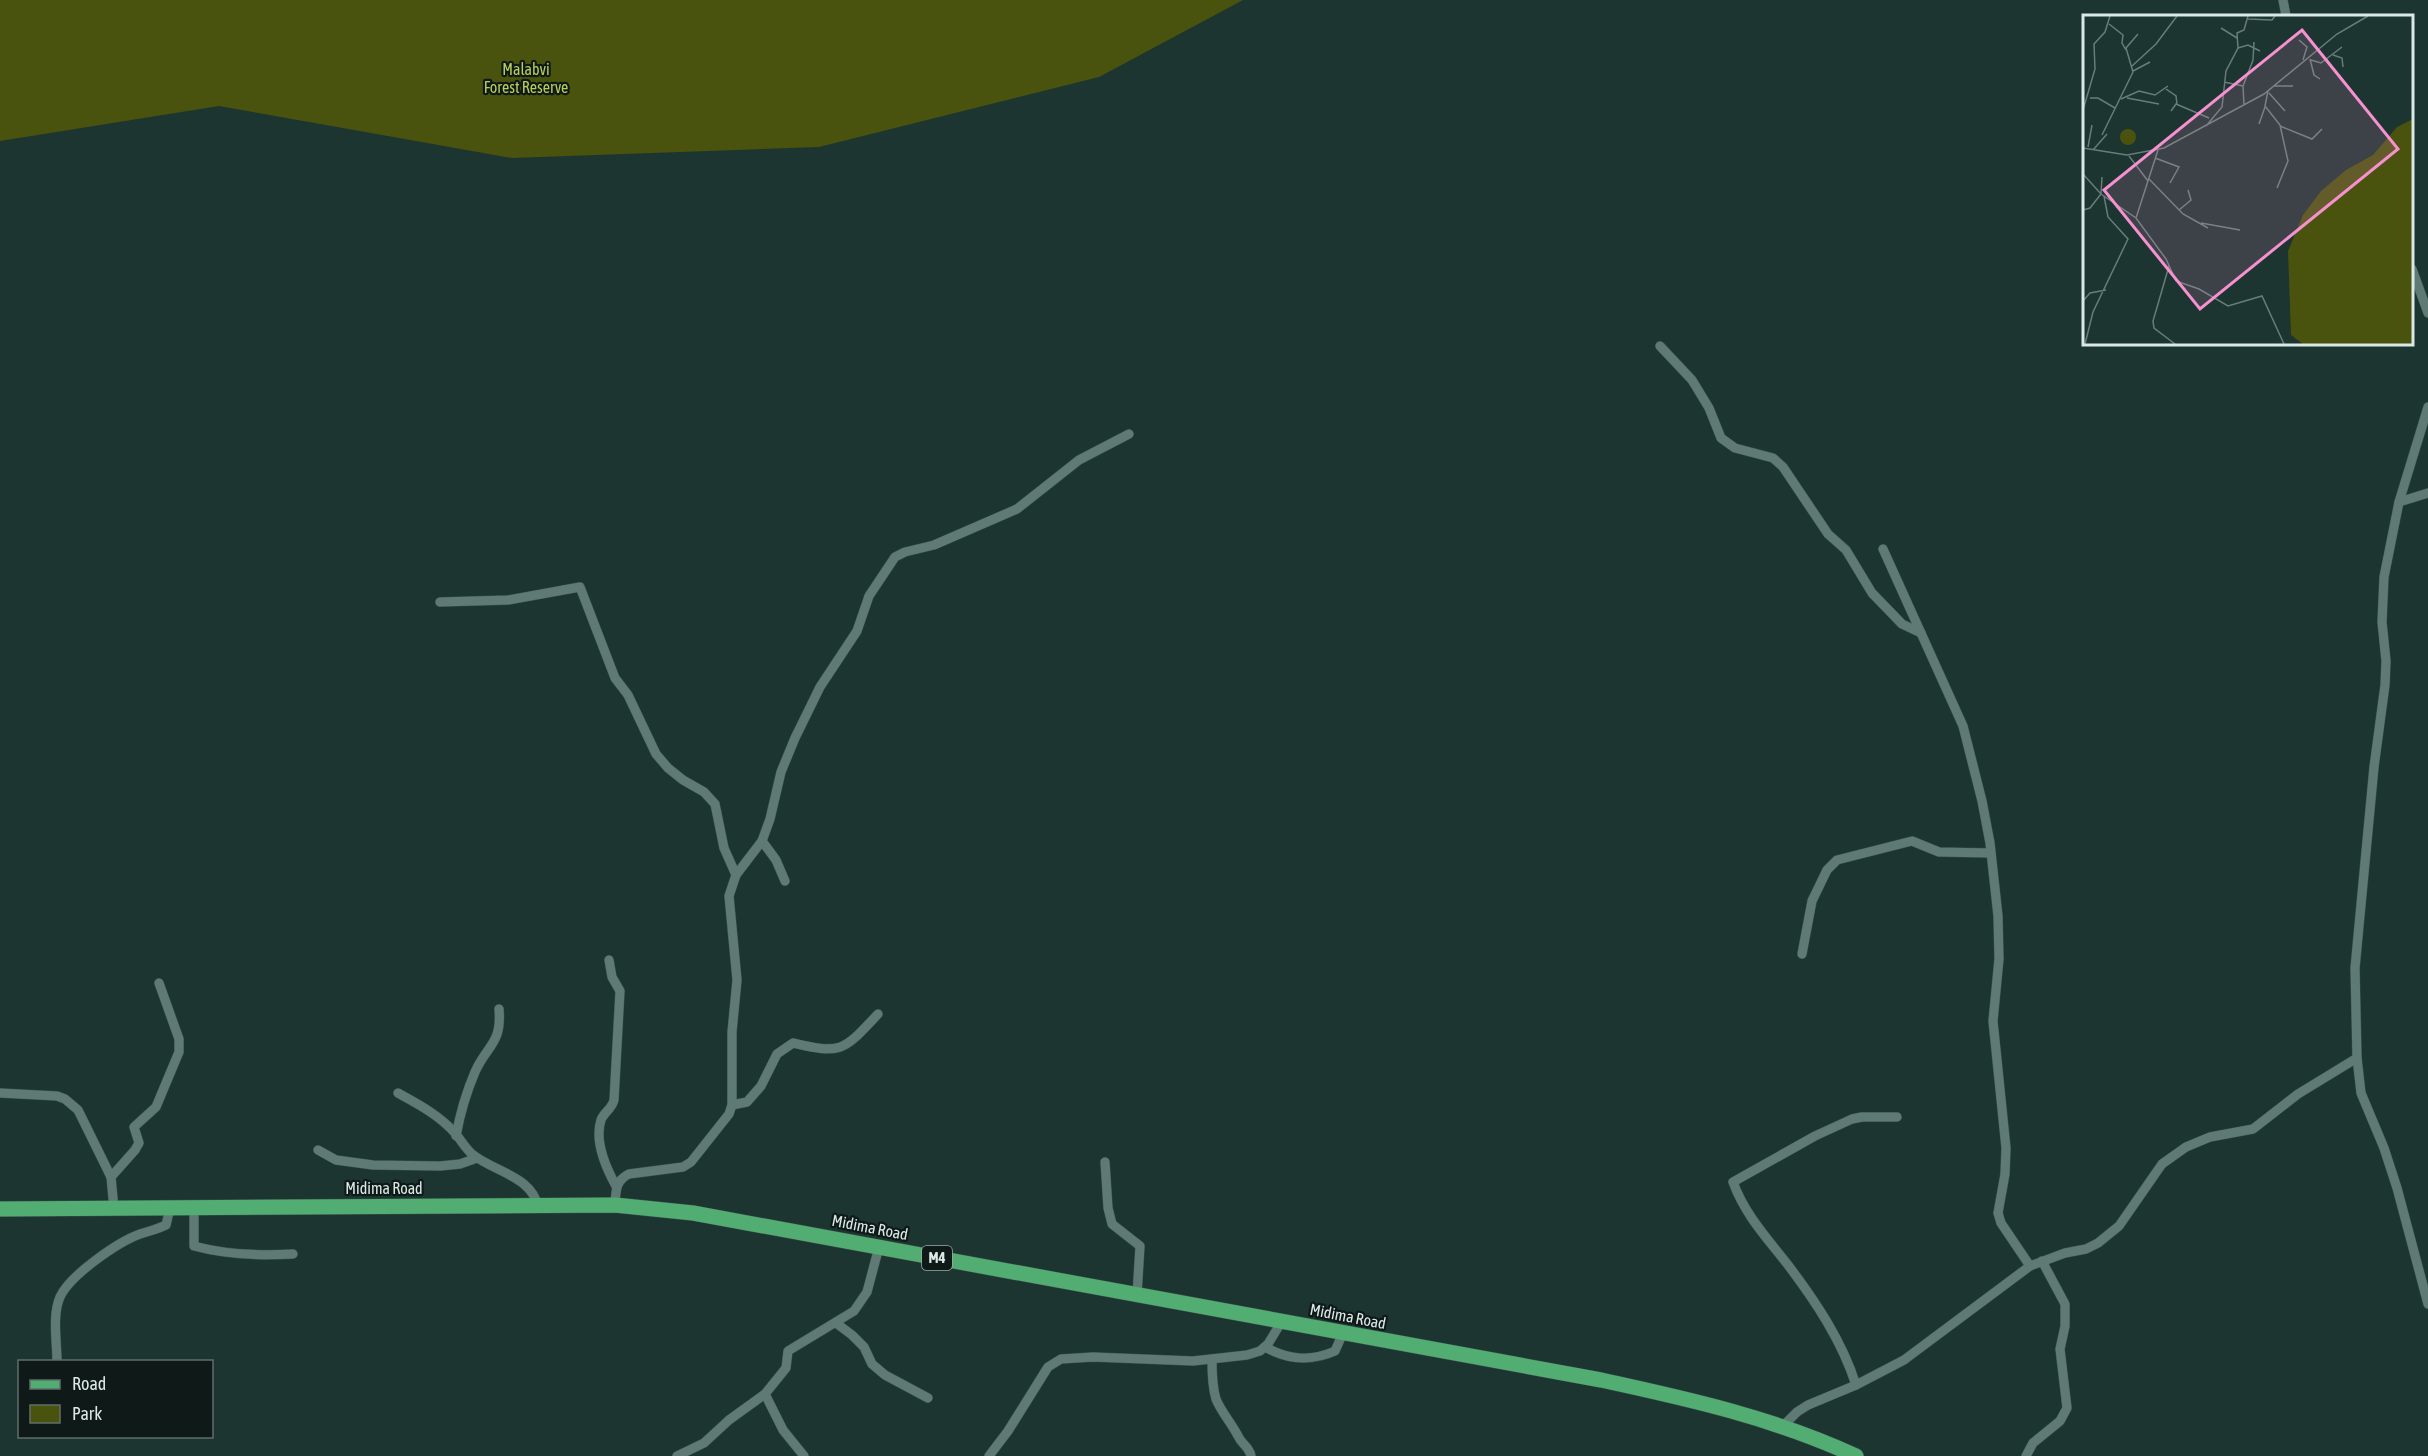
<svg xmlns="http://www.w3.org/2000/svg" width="2428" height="1456" font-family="'Asap Condensed',sans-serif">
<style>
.green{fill:#49530d}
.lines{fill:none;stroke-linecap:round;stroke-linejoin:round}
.street-casing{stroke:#3c514e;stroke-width:10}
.primary-casing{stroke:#3c514e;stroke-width:16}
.street{stroke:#5f7a75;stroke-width:9}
.primary{stroke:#52ad73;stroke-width:15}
.labels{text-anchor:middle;stroke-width:4.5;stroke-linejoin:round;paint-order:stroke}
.shield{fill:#0f1a18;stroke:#9daba8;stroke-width:1.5}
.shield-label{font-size:15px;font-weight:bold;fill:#dae9e6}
.park-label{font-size:16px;fill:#bacd5a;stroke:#0f1a18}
.street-label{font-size:16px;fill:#dae9e6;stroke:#0f1a18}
.inset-road{fill:none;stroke:#687d79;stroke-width:1.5}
.view{fill:#f690cf;fill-opacity:0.15;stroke:#f690cf;stroke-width:3}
.inset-edge{fill:none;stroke:#dae9e6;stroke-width:3}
</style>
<rect width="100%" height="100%" fill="#1c3531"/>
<!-- green -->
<polygon class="green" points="0,0 1243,0 1099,77 819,147 512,158 219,106 0,141"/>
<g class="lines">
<defs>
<g id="street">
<polyline points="2283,0 2286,16"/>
<polyline points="2412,269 2428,313"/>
<polyline points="1660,346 1692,380 1709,408 1721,438 1735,448 1773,458 1783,467 1828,534 1846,550 1872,593 1902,624 1921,633"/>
<polyline points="2428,407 2399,502 2384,577 2382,622 2386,661 2385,685 2374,767 2355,968 2357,1058 2361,1093 2384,1148 2397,1188 2428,1304"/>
<polyline points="2399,502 2428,493"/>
<polyline points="1883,549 1963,726 1982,801 1990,843 1998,916 1999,959 1993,1021 2006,1148 2005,1174 1998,1213 2001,1223 2030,1266"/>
<polyline points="440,602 508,600 580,587 615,678 628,695 656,754 668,768 683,780 704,792 715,804 724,848 736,875"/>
<polyline points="762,841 776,860 785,881"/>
<polyline points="1802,954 1812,901 1827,870 1837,860 1912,841 1939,852 1991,853"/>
<path d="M609,960L612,977L620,991L614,1100C612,1109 604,1112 601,1120C594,1142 606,1168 616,1186"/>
<polyline points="0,1093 57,1096 65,1099 78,1110 111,1177"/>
<path d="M398,1093C418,1104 439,1115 455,1133C461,1140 465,1148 472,1154C494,1172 532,1176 538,1207"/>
<path d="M732,1105L747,1102L761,1086L777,1054L793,1043C843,1055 844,1050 878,1014"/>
<path d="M456,1136C460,1114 466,1093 475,1072C487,1045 502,1044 499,1009"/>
<polyline points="318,1150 336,1160 373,1165 440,1166 460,1164 477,1158"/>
<polyline points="1105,1162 1108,1208 1112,1224 1140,1246 1137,1295"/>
<path d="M615,1205C616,1191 615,1181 629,1174L683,1167L691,1162L729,1114L732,1105V1032L737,980L729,896L736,875L762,841L770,819L781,772L795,738L820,687L857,631L869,596L895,557L905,552L934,545L1017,509L1079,460L1129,434"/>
<path d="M194,1208V1246C227,1255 259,1256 293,1254"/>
<polyline points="114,1209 111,1177 135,1150 139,1143 134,1127 156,1107 179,1052 179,1039 159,983"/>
<polyline points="836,1323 852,1335 864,1347 872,1364 885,1375 928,1398"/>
<path d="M1265,1347C1288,1360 1310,1362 1335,1351L1343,1333"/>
<path d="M1212,1360C1212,1373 1212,1386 1216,1399C1220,1410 1232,1424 1238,1436C1242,1445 1249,1446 1251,1456"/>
<path d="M57,1362C57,1342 52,1315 60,1297C70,1275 118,1242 140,1234C149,1231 158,1229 166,1225L170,1208"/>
<path d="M1856,1385C1842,1341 1816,1302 1788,1265C1767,1238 1745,1215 1733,1182L1815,1136L1852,1119L1862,1117H1897"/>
<polyline points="765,1394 783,1430 804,1456"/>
<polyline points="1783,1426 1797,1412 1808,1405 1856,1385 1904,1360 2030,1266 2065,1253 2086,1249 2098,1243 2119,1226 2162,1164 2186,1147 2210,1137 2253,1129 2298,1094 2357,1058"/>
<polyline points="677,1456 704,1443 729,1420 765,1394 786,1368 788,1351 854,1311 867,1292 879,1247"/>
<polyline points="989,1456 1008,1431 1048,1367 1061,1359 1093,1357 1193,1361 1247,1355 1260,1351 1268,1344 1282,1321"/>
<polyline points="2026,1456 2033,1443 2060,1421 2067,1408 2060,1349 2065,1326 2065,1304 2042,1261"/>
</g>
<path id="primary" d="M0,1209L615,1205L693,1213L1601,1380C1689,1399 1774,1418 1856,1456"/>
</defs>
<!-- street casing -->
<use href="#street" class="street-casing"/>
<!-- primary casing -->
<use href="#primary" class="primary-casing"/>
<!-- street -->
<use href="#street" class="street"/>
<!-- primary -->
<use href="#primary" class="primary"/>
</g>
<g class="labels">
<!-- shield labels -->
<rect class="shield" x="922" y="1246" width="30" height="24" rx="4.5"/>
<g class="shield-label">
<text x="937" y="1263">M4</text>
</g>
<!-- park labels -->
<g class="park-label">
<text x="526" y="75">Malabvi<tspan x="526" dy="18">Forest Reserve</tspan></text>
</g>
<!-- street labels -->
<g class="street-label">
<text x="384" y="1194">Midima Road</text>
<text transform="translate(870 1227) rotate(11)" y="6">Midima Road</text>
<text transform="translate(1348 1316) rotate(11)" y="6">Midima Road</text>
</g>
</g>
<!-- overview -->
<g transform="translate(2083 15)">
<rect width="330" height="330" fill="#1c3531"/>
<path d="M330,104V329H220L208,320L205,236L220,200L238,176L263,155L290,140L314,112ZM37 122a8 8 0 1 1 16 0a8 8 0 1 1-16 0Z" fill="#49530d"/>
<path class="inset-road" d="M165,4L189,5L192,1M26,9L40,20L39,28L43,35M138,13L154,23M216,25L224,32L220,45M155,33L165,30L177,36M250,40L259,43L260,52M227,44L231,60L237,64M228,45L238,48L259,32M49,51L73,29L94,1M50,56L67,47M141,67L160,71M191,71H210M83,74L93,81L94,89M185,76L182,91L197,110L205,146L194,173M186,78L202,96M7,83H15L32,93M44,83L76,89M38,84L56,76L72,80L85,71M161,90L160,71L170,45L171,27M0,95L12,54L11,29L22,17L27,1M88,96L93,89L126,103M176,109L182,92M123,111L139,92L143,56L155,33L154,18L161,15L165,1M197,111L229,124L239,114M19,120L50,57L43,33L55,19M5,132L9,110M0,133L44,140L81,133L181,79L254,19L285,1M10,135L24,119M46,141L65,166M72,143L96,152L87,168M0,159L18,179L53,203L83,244L93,266L116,274L145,291L179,281L201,329M66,164L100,199L125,213M0,195L7,193L18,179L19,162M96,195L108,185L105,175M53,203L75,135M118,208L157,215M86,251L70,306L71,313L92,329M0,286L7,278L23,275M2,329L10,297L45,224L25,202L21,181"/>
<path class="view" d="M219,15L315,134L117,294L21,175Z"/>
<rect width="330" height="330" class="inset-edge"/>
</g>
<!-- legend -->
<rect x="18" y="1360" width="195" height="78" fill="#0f1a18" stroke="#606d6a" stroke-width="1.5"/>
<rect x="30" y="1380" width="30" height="9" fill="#52ad73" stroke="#606d6a" stroke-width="1.5"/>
<text x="72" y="1390" font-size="18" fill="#dae9e6">Road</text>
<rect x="30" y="1405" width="30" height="18" fill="#49530d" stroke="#606d6a" stroke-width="1.5"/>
<text x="72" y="1420" font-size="18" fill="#dae9e6">Park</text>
</svg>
